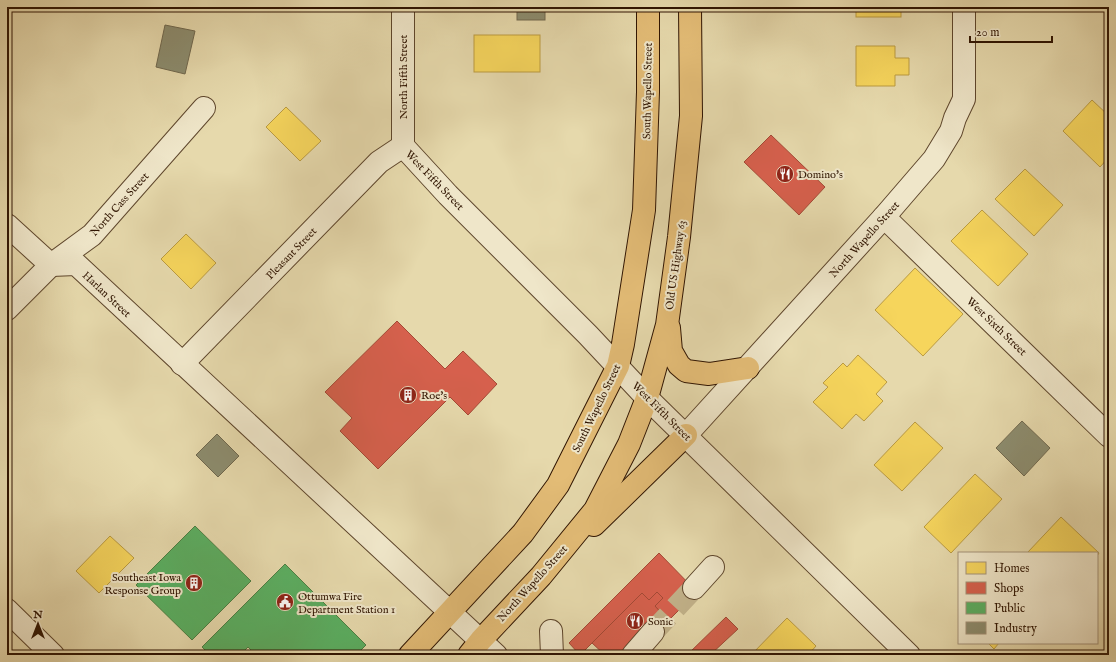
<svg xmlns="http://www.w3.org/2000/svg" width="1116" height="662" font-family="'IM FELL English',serif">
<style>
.homes{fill:#f6d55c;stroke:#bb9b41}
.shops{fill:#d6604d;stroke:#a44a36}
.public{fill:#5aae61;stroke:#4d8044}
.industry{fill:#8c8c6e;stroke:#70684e}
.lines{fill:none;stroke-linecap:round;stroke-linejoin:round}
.minor-tunnel{stroke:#c2b28a;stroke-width:22;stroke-dasharray:22 11;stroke-linecap:butt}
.minor-casing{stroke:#5e462c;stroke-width:24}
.highway-casing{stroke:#301502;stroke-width:24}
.minor{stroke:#efe6c9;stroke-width:22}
.highway{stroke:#e3bc76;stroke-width:22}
.labels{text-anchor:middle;stroke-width:4;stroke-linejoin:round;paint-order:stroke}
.street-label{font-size:11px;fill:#301502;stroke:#efe6c9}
.poi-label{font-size:11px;fill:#301502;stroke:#efe6c9;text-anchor:start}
</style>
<rect width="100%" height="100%" fill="#e6d9ac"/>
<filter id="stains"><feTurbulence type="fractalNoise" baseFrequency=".005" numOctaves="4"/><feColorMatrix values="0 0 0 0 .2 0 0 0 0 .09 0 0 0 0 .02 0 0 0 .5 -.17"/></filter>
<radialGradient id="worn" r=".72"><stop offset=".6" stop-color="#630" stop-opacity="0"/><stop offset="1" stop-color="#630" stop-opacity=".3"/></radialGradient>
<!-- homes -->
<g class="homes">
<rect x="856" y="7" width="45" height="10"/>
<rect x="474" y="35" width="66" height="37"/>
<polygon points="856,46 895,46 895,58 909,58 909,75 895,75 895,86 856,86"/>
<polygon points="1092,100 1109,116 1109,157 1100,167 1063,131"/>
<polygon points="286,107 321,141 300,161 266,127"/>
<polygon points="1025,169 1063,205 1034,236 995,199"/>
<polygon points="982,210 1028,254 998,286 951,241"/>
<polygon points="186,234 216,263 191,289 161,259"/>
<polygon points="915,268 963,314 923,356 875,310"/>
<polygon points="858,355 887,382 876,394 883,401 864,421 856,414 842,429 813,402 828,387 823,383 843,363 847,367"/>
<polygon points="915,422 943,448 902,491 874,465"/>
<polygon points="975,474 1002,499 951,553 924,527"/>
<polygon points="1061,517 1099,553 1097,556 1097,553 1029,553 1028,552"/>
<polygon points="110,536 134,558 99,593 76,571"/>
<polygon points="787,618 816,646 808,655 751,655"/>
<polygon points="988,643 999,643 994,649"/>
<polygon points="819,650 825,655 814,655"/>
</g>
<!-- shops -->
<g class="shops">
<polygon points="771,135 825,187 799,215 744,162"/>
<polygon points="397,321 445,369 463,351 497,384 468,415 450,397 378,469 340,431 352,418 325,392"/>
<polygon points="659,553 697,592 655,634 648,628 662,614 655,606 663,598 657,592 649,600 642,593 580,655 569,643"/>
<polygon points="657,592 663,598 655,606 662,614 621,655 605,655 592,643 642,593 649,600"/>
<polygon points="726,617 738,629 710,655 687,655"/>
</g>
<!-- public -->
<g class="public">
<polygon points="195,526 251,581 192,640 136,585"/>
<polygon points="285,564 366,645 356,655 256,655 248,647 240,655 210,655 202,647"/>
</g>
<!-- industry -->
<g class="industry">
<rect x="517" y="7" width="28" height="13"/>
<polygon points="165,25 195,31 185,74 156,67"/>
<polygon points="1022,421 1050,448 1024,476 996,448"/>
<polygon points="217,434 239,456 218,477 196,455"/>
</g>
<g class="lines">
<!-- minor-tunnel -->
<polyline class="minor-tunnel" points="653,632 694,588"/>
<defs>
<g id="minor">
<polyline points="403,146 448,195 588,335 647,398 909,655"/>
<polyline points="403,146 403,7"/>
<polyline points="884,217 1109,436"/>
<polyline points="7,225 51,265 76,264 496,655"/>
<polyline points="7,309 51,265 92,235 204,108"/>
<polyline points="182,364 379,162 403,146"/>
<polyline points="686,435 884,217 934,159 951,131 955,118 964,99 964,7"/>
<polyline points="694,588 713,567"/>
<polyline points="7,610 53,655"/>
<polyline points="551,631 552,655"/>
<polyline points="633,655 653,632"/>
</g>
<g id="highway">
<polyline points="669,328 671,351 679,365 686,371 709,374 748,368"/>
<polyline points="594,525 686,435"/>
<polyline points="410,655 523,533 558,485 618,366 623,344 644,210 648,92 648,7"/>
<polyline points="469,655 481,640 541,576 595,510 629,444 647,398 667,325 679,237 691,116 690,7"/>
</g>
</defs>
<!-- minor casing -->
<use href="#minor" class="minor-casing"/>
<!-- highway casing -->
<use href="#highway" class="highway-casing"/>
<!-- minor -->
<use href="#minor" class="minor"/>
<!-- highway -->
<use href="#highway" class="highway"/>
</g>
<!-- icons -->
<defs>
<symbol id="restaurant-disc" viewBox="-11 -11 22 22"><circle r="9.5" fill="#8f2418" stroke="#efe6c9"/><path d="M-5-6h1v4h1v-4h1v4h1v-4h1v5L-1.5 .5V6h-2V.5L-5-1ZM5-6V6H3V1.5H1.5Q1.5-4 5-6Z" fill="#fff"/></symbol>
<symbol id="building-disc" viewBox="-11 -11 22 22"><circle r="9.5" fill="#8f2418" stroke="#efe6c9"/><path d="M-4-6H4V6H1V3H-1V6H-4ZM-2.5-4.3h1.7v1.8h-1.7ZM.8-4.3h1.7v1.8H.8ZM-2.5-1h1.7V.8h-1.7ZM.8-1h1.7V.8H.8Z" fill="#fff"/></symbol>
<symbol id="civic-disc" viewBox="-11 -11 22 22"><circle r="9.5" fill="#8f2418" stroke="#efe6c9"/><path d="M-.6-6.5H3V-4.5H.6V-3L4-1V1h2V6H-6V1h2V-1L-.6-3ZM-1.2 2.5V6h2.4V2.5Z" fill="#fff"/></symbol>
</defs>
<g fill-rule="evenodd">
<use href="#restaurant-disc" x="775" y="164" width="20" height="20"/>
<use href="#building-disc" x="398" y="385" width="20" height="20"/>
<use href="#building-disc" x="184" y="573" width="20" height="20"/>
<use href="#civic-disc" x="275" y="592" width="20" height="20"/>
<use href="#restaurant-disc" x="625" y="611" width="20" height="20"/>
</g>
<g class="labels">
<!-- street labels -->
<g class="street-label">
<text transform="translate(403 77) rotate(-90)" y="4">North Fifth Street</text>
<text transform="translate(647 91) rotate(-89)" y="4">South Wapello Street</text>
<text transform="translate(435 180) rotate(46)" y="4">West Fifth Street</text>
<text transform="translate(119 204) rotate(-48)" y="4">North Cass Street</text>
<text transform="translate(864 239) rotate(-48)" y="4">North Wapello Street</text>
<text transform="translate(291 253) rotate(-46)" y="4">Pleasant Street</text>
<text transform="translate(675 265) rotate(-82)" y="4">Old US Highway 63</text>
<text transform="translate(107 294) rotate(43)" y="4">Harlan Street</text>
<text transform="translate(997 326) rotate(44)" y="4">West Sixth Street</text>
<text transform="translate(596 408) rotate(-64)" y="4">South Wapello Street</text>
<text transform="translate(662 411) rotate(45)" y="4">West Fifth Street</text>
<text transform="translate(532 583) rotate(-48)" y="4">North Wapello Street</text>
</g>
<!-- poi labels -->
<g class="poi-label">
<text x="798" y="178">Domino's</text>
<text x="421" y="399">Roe's</text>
<text x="181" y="581" text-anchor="end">Southeast Iowa<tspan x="181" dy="13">Response Group</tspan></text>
<text x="298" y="600">Ottumwa Fire<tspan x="298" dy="13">Department Station 1</tspan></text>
<text x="648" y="625">Sonic</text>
</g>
</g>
<!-- margin -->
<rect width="1116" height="662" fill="none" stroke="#e6d9ac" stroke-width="24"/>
<rect x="8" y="8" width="1100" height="646" fill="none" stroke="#301502" stroke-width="2"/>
<rect x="12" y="12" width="1092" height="638" fill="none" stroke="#301502"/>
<!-- legend -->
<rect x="958" y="552" width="140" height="92" fill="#efe6c9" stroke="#a39279"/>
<rect x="966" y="562" width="20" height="12" fill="#f6d55c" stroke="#a39279"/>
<text x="994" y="572" font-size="12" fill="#301502">Homes</text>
<rect x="966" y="582" width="20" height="12" fill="#d6604d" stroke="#a39279"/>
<text x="994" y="592" font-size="12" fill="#301502">Shops</text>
<rect x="966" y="602" width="20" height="12" fill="#5aae61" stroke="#a39279"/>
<text x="994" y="612" font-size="12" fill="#301502">Public</text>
<rect x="966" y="622" width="20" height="12" fill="#8c8c6e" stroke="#a39279"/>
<text x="994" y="632" font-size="12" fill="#301502">Industry</text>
<!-- north arrow -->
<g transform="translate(38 624)" stroke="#efe6c9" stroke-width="3" paint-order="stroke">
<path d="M0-3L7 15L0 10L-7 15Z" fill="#301502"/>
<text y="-6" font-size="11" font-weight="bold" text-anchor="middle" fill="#301502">N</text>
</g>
<!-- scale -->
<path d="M970 36v6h82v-6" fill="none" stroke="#301502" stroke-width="2"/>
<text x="976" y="36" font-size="12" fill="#301502" stroke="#efe6c9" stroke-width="3" paint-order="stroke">20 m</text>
<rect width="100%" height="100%" filter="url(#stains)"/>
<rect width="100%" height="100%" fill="url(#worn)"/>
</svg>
